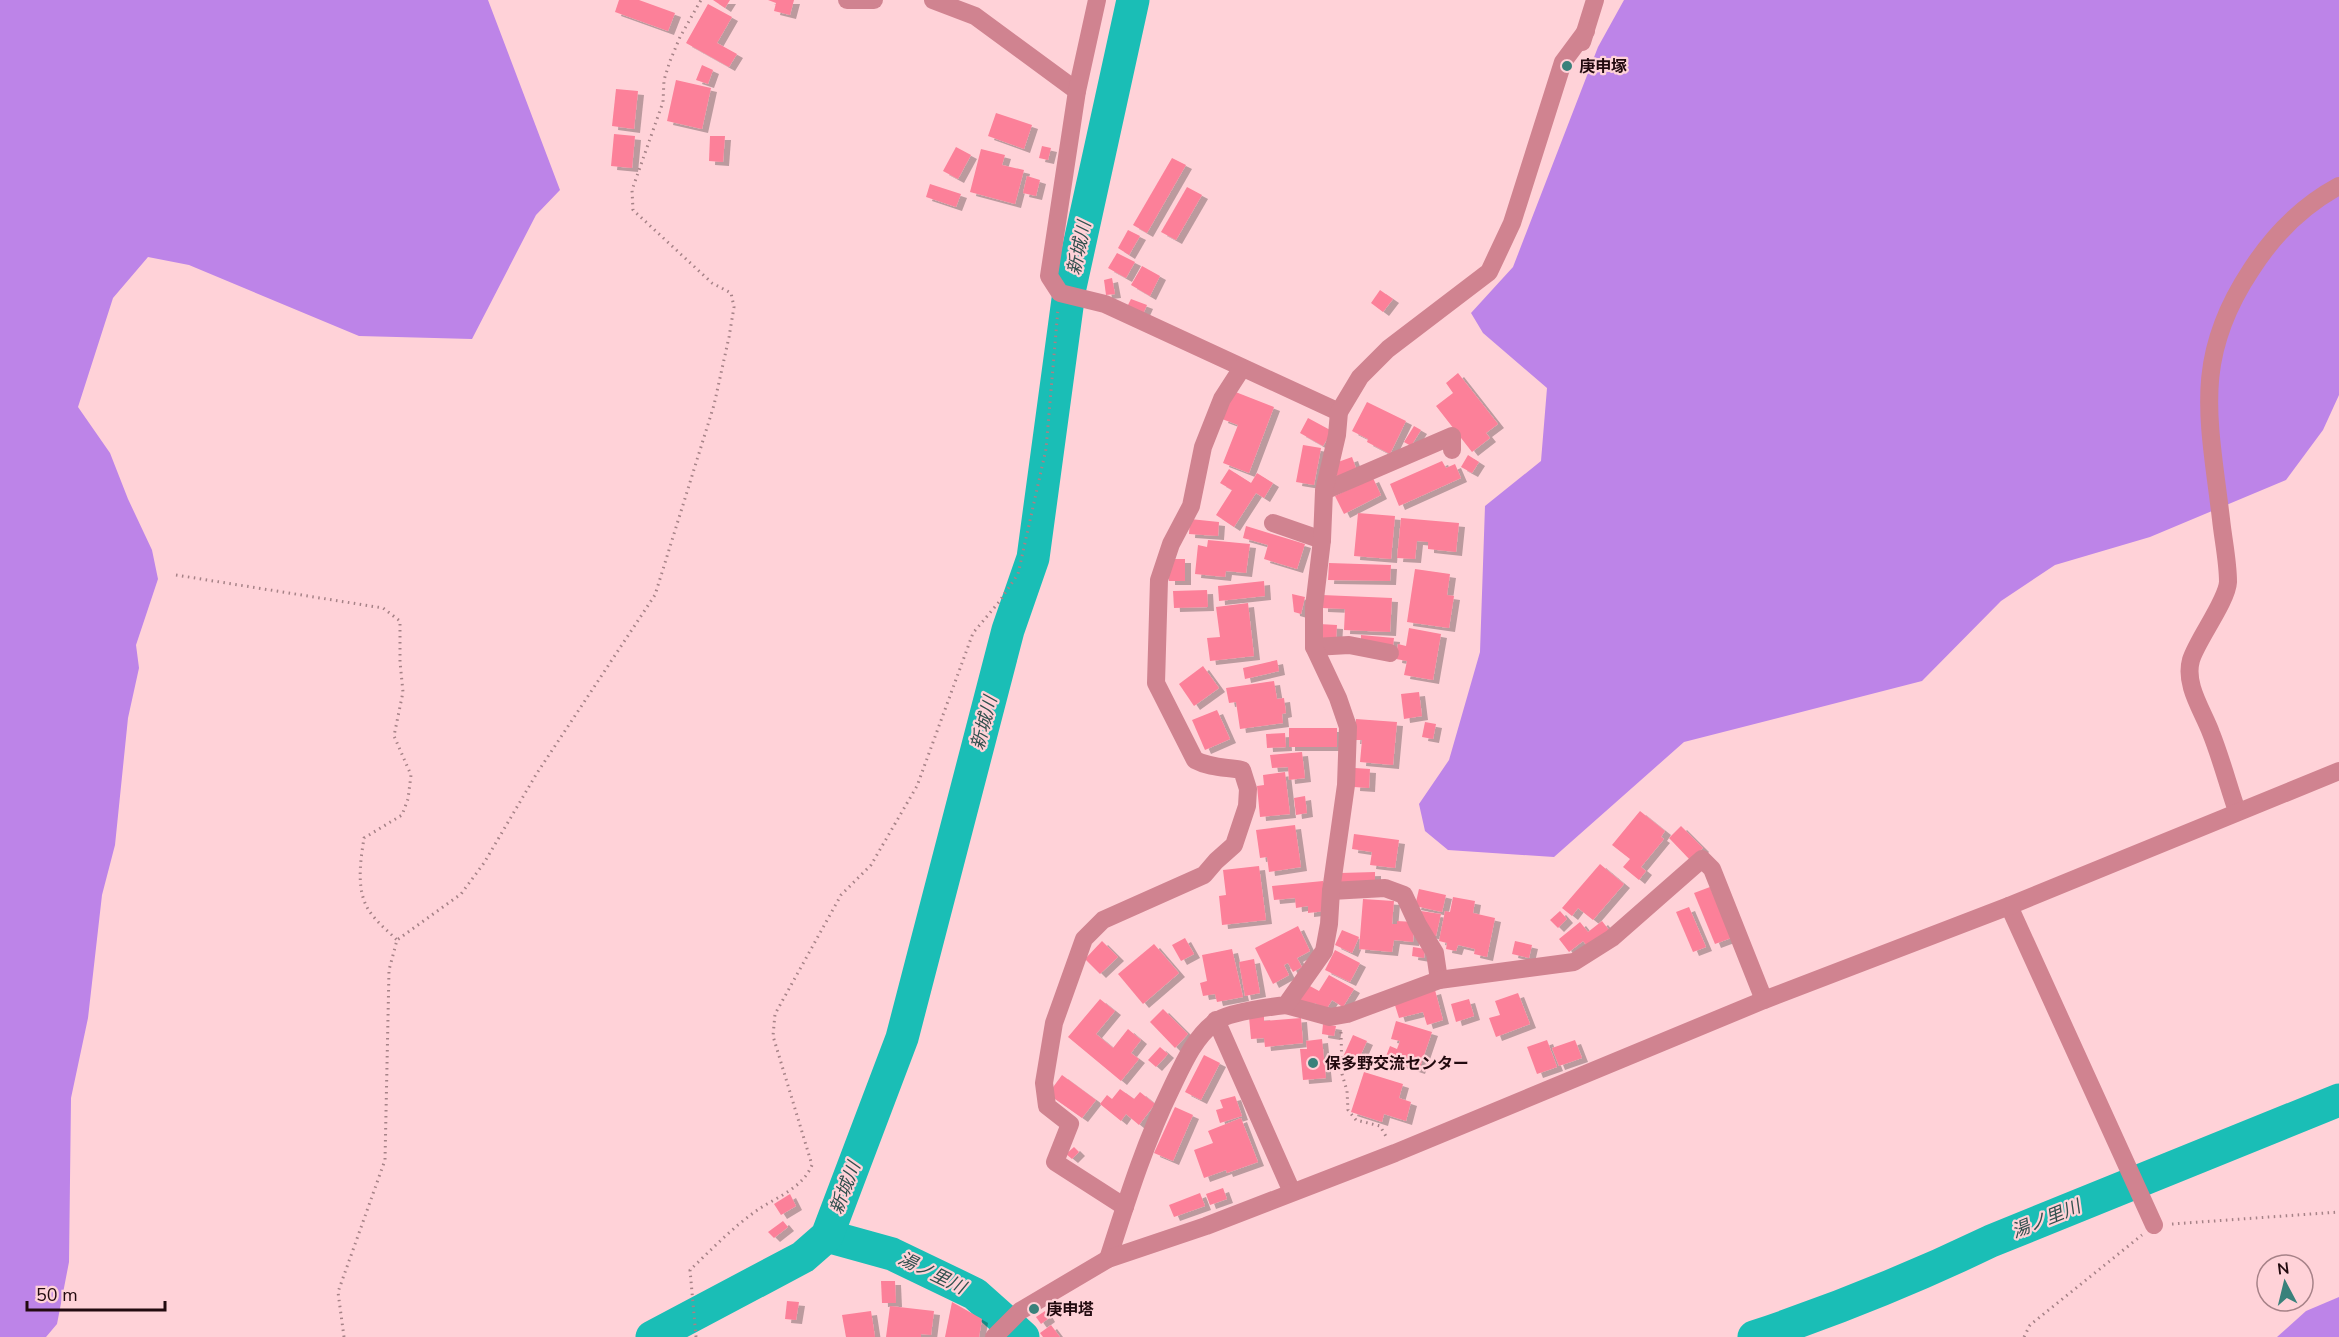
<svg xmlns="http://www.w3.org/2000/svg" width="2339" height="1337" font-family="'Nunito Sans','Noto Sans JP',sans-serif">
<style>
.forest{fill:#bd84e8}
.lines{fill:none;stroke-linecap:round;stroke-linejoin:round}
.river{stroke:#1abeb6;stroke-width:33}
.building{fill:#fc8099;filter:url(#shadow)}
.path{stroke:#a68287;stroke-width:3;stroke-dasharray:1.5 4.5;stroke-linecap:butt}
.minor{stroke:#d08390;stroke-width:18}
.poi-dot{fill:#39817b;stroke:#ffd2d8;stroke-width:2}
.labels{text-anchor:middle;stroke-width:4.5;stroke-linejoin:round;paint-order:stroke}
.poi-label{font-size:16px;font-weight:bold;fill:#220a0f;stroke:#ffd2d8;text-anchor:start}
.water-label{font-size:18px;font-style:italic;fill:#32504e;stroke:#ffd2d8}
</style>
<defs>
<filter id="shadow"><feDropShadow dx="6" dy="4" stdDeviation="0" flood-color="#0004"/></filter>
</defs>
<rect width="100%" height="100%" fill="#ffd2d8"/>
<!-- forest -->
<g class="forest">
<polygon points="0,0 488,0 560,190 536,215 472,339 359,336 189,265 148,257 113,298 78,407 110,453 128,499 152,550 158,579 136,645 139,668 128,718 115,845 102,895 88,1018 71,1098 69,1262 57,1324 46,1337 0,1337"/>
<polygon points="1624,0 2339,0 2339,395 2323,430 2286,480 2150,537 2055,565 2001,601 1922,681 1684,742 1554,857 1448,850 1425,831 1419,804 1449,760 1480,652 1485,506 1541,461 1547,388 1483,333 1471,313 1513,267 1598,47"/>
<polygon points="2339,1297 2339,1337 2277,1337 2306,1311"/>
</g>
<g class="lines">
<!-- river -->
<g class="river">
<polyline points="827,1236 892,1254 975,1294 1023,1337"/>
<polyline points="652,1337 803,1257 827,1236 902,1038 1008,630 1033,558 1069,292 1133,0"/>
<path d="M1754,1337C1835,1310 1914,1278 1991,1241L2339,1100"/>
</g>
</g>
<!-- building -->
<g class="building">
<polygon points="619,0 639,0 675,13 668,31 615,12"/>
<polygon points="713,0 730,0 725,8"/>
<polygon points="768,0 794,0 790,15 774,11 776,3"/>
<polygon points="708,4 732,17 717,43 737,54 729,67 686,43"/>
<polygon points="702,65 713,70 708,84 696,80"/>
<polygon points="676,80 711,88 702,129 667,121"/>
<polygon points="616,89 638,91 634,129 612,126"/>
<polygon points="996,113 1032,125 1024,149 988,136"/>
<polygon points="614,134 635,136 632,168 611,166"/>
<polygon points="710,136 725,136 723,162 709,161"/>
<polygon points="1042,146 1051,148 1048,160 1039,158"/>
<polygon points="956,147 971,155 958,179 943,171"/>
<polygon points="981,149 1005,155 1002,165 1024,170 1015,204 970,192"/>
<polygon points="1172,158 1186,165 1147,233 1133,225"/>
<polygon points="1027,176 1040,180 1036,196 1023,193"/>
<polygon points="930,184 961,194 956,207 926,197"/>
<polygon points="1187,187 1202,195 1176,240 1161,232"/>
<polygon points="1128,230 1140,236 1129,255 1118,248"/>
<polygon points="1117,253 1135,262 1126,278 1108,268"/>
<polygon points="1142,266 1160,276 1150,296 1131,285"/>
<polygon points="1112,278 1115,294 1106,295 1104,280"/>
<polygon points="1380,290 1393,299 1383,312 1371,303"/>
<polygon points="1131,299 1147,305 1143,314 1127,307"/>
<polygon points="1458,373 1498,424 1486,433 1490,438 1472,452 1436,406 1453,393 1446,383"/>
<polygon points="1233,391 1274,407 1249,473 1223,463 1238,425 1222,419"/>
<polygon points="1367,402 1406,421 1390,454 1367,442 1368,439 1352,431"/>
<polygon points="1308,418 1332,431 1323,446 1300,433"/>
<polygon points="1414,426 1421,430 1411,446 1404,442"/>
<polygon points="1303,445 1321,448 1314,485 1296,482"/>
<polygon points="1468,455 1479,462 1472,473 1461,467"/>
<polygon points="1352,457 1357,471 1336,479 1338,462"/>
<polygon points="1442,461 1446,468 1455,464 1461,478 1399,506 1390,484"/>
<polygon points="1229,469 1251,483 1257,473 1273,483 1264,498 1256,493 1234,527 1216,515 1232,490 1220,483"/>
<polygon points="1373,478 1381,495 1344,514 1335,496"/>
<polygon points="1358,513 1395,516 1391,559 1354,556"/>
<polygon points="1401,518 1459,523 1456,552 1428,549 1428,542 1417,541 1415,559 1397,558"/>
<polygon points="1190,519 1219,522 1218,536 1189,534"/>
<polygon points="1246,526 1305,544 1297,569 1264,559 1268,545 1243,538"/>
<polygon points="1208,540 1250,544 1246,573 1226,571 1225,577 1195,574 1198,545 1207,547"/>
<rect x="1169" y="559" width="16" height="22"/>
<polygon points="1329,563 1391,565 1390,581 1328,580"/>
<polygon points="1415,569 1450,574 1447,595 1454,596 1449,628 1407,622"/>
<polygon points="1264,581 1265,596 1219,601 1218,586"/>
<polygon points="1207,590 1208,607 1174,608 1173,591"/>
<polygon points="1292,594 1305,597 1301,614 1294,612"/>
<polygon points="1322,595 1392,598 1390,632 1344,630 1345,609 1322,608"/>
<polygon points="1248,603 1254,656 1210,661 1207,638 1220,637 1216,607"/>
<polygon points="1319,624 1337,625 1336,641 1318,641"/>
<polygon points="1409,628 1441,634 1433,680 1404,675 1407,661 1396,659 1398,644 1406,646"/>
<polygon points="1361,635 1394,638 1393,646 1361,643"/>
<polygon points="1277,660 1279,671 1245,679 1243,668"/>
<polygon points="1203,666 1219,688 1194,706 1179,684"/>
<polygon points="1274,681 1277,699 1284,698 1286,713 1282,714 1283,723 1240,729 1236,702 1229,703 1226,688"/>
<polygon points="1419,692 1422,716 1404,719 1401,694"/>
<polygon points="1217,710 1230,739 1205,750 1192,720"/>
<polygon points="1356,719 1397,722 1393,765 1360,762 1362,740 1354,740"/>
<polygon points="1425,722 1436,724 1433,739 1422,737"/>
<rect x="1289" y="728" width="48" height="19"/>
<polygon points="1285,733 1286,747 1267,748 1266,734"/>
<polygon points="1302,752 1305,778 1289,780 1288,767 1272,768 1270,755"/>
<polygon points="1355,768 1370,769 1369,788 1354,787"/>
<polygon points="1285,772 1290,814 1260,817 1257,786 1264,785 1263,775"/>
<polygon points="1305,796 1307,813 1296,815 1294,798"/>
<polygon points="1640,811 1665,831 1661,837 1664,839 1641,867 1646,871 1639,880 1623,867 1630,859 1612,845"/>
<polygon points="1295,825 1301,867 1269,872 1267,857 1260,858 1256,830"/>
<polygon points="1681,826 1703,848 1691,861 1669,838"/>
<polygon points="1354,834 1399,840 1395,868 1370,865 1372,852 1352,849"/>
<polygon points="1600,864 1624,884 1593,920 1578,908 1572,916 1562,908"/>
<polygon points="1259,866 1266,920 1222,925 1219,896 1226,895 1223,870"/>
<polygon points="1375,872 1375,884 1341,886 1340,873"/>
<polygon points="1323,881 1326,911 1308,913 1308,906 1296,908 1295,898 1274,900 1272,886"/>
<polygon points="1710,887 1731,938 1715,944 1694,893"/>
<polygon points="1419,889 1446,895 1442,912 1415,906"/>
<polygon points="1453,897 1475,901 1473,913 1495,918 1487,957 1474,954 1475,949 1458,945 1456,951 1446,949 1447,943 1439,941 1445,911 1450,912"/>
<polygon points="1363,899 1394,901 1392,924 1397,924 1397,921 1414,922 1413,942 1394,940 1392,952 1359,949"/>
<polygon points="1689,907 1706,947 1693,952 1676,912"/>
<polygon points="1421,911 1441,914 1436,936 1428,934"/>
<polygon points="1560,911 1567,919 1558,928 1550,920"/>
<polygon points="1602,921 1609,930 1588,947 1583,941 1569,952 1559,939 1580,922 1588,932"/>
<polygon points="1298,926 1310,951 1297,958 1302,967 1293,972 1288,963 1284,965 1289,975 1273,984 1255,948"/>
<polygon points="1342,930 1359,937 1352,953 1335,945"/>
<polygon points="1185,938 1194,954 1181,961 1172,945"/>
<polygon points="1102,941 1118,957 1100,974 1085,959"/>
<polygon points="1515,941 1532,945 1529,958 1512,954"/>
<polygon points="1154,944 1179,973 1143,1004 1118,974"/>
<polygon points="1413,947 1425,949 1424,958 1412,956"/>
<polygon points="1232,949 1243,997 1217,1002 1215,994 1203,996 1200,983 1207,981 1202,955"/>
<polygon points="1335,950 1360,963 1350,982 1325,970"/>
<polygon points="1254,959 1260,993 1245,996 1239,962"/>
<polygon points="1329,975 1354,989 1343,1007 1332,1000 1326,1010 1315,1003 1312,1008 1299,1000 1308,985 1319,991"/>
<polygon points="1435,990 1443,1020 1427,1025 1423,1012 1399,1018 1394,1002"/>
<polygon points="1518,993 1530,1024 1496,1037 1489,1018 1500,1015 1495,1001"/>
<polygon points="1100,999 1115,1011 1096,1034 1113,1048 1128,1029 1141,1040 1131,1053 1139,1059 1121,1081 1068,1037"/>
<polygon points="1469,999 1474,1016 1456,1022 1451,1004"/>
<polygon points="1163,1009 1188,1034 1175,1048 1150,1022"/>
<polygon points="1264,1016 1264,1021 1301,1018 1303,1043 1265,1047 1264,1038 1251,1039 1249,1017"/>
<polygon points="1396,1021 1432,1032 1419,1070 1385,1059 1390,1046 1397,1049 1400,1041 1391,1039"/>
<polygon points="1323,1024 1336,1026 1334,1036 1322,1034"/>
<polygon points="1353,1035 1367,1041 1357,1063 1343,1057"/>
<polygon points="1322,1039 1326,1078 1303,1080 1300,1049 1307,1049 1306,1041"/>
<polygon points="1547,1040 1557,1067 1537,1074 1527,1047"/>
<polygon points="1575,1040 1582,1058 1559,1066 1552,1048"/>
<polygon points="1160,1047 1168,1054 1156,1067 1148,1060"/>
<polygon points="1204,1055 1220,1063 1201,1100 1185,1092"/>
<polygon points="1364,1072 1403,1084 1399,1098 1411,1102 1406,1121 1384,1114 1382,1122 1351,1112"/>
<polygon points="1062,1075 1096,1100 1082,1118 1048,1094"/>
<polygon points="1120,1089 1134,1099 1140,1092 1155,1104 1139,1125 1126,1114 1121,1121 1100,1104 1107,1095 1112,1099"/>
<polygon points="1235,1096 1242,1116 1220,1123 1216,1110 1223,1108 1220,1100"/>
<polygon points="1175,1107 1193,1115 1173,1161 1154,1153"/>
<polygon points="1241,1118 1258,1162 1227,1173 1226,1170 1204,1178 1194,1150 1213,1143 1208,1131"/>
<polygon points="1074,1147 1079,1152 1072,1159 1066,1154"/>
<polygon points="1223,1188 1227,1199 1210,1205 1206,1194"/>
<polygon points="1200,1193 1205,1206 1174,1217 1169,1205"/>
<polygon points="790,1194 796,1206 781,1215 774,1204"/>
<polygon points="783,1221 788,1227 774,1238 768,1232"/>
<polygon points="881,1281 895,1281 896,1303 882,1303"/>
<polygon points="787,1301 799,1302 796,1320 785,1319"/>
<polygon points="952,1302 982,1319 979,1337 945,1337"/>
<polygon points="890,1306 934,1311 931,1335 921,1334 921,1337 886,1337"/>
<polygon points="871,1311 875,1337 846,1337 842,1315"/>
<polygon points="1045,1311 1049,1318 1041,1324 1036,1317"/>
<polygon points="1051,1325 1060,1337 1043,1337 1040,1333"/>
</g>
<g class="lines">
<!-- path -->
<g class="path">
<path d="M176,575L383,608L400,621V662L403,692L394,736L411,775L408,799L402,815L364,838C360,864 355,895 373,916C380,925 389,932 397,940"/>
<polyline points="1341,1032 1342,1074 1347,1091 1348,1110 1356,1120 1380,1126 1387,1138"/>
<polyline points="2172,1224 2339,1212"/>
<polyline points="344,1337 338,1292 385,1160 389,970 397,940 461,894 484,863 537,773 655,595 714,405 729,337 734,307 731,293 712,283 633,210 632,190 663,102 664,80 670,61 680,37 701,0"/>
<path d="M696,1337L690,1270C711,1250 732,1228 756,1211C776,1197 802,1189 812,1165L773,1036L775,1014L841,895L871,865L917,786L973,633L999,602L1018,574L1046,449L1058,309"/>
<polyline points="2024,1337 2030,1325 2142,1235"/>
</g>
<!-- minor -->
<g class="minor">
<polyline points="847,0 874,0"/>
<polyline points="933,0 975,16 1077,91"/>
<polyline points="1097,0 1077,91 1049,276 1060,293 1105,304 1339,412"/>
<polyline points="1582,42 1595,0"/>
<polyline points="1324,491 1452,436 1452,450"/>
<polyline points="1273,523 1322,540"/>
<polyline points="1314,647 1349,645 1390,653"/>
<path d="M2237,811C2228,785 2221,758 2211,733C2203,711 2184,685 2191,660C2197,640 2227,601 2228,582C2228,561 2223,539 2221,519C2209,419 2192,359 2251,270C2274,234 2302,206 2339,186"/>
<polyline points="1331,891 1385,888 1404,895 1418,925 1435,953 1439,980"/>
<polyline points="2009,906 2154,1225"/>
<polyline points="1286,1005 1330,1017 1347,1014 1439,980 1574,962 1612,938 1702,859 1712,869 1764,1000"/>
<polyline points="1216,1020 1292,1192"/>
<path d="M1125,1207L1055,1162L1070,1124L1047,1106L1044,1083L1054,1023L1084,939L1103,920L1204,875L1216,861L1234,845L1247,806L1248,789L1242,770C1226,767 1210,768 1195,760L1156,683L1159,580L1171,544L1191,506L1203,447L1222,399L1242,368"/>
<path d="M1108,1259C1127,1200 1145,1142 1172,1087C1183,1064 1194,1038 1215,1022C1227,1012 1269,1007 1286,1005L1324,951L1329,924L1331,891L1346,785L1348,727L1338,698L1314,647V607L1322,540L1324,491L1337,435L1339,412L1360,377L1388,349L1489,272L1512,223L1563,62L1586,31"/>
<polyline points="994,1337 1020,1311 1108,1259 1206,1226 1395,1153 1764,1000 2009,906 2339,771"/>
</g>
</g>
<!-- markers -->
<g class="poi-dot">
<circle cx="1567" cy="66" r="6"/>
<circle cx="1313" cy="1063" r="6"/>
<circle cx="1034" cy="1309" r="6"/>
</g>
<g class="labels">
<!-- poi labels -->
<g class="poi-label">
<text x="1579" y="72">庚申塚</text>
<text x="1325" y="1069">保多野交流センター</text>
<text x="1046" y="1315">庚申塔</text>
</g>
<!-- water labels -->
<g class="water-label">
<text transform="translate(1079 248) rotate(-78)" y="6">新城川</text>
<text transform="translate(984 723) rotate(-75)" y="6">新城川</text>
<text transform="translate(845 1188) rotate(-69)" y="6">新城川</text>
<text transform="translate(2046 1219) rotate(-22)" y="6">湯ノ里川</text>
<text transform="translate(932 1273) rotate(26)" y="6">湯ノ里川</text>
</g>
</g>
<!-- north arrow -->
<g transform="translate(2285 1283) rotate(353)"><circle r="28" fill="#ffd2d8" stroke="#a78288" stroke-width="1.5"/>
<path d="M0-4.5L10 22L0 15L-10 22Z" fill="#39817b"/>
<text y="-9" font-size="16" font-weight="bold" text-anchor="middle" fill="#220a0f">N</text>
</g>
<!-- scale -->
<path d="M27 1301v9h138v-9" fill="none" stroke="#220a0f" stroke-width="3"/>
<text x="36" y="1301" font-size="18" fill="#220a0f" stroke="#ffd2d8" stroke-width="4.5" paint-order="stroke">50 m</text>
</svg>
